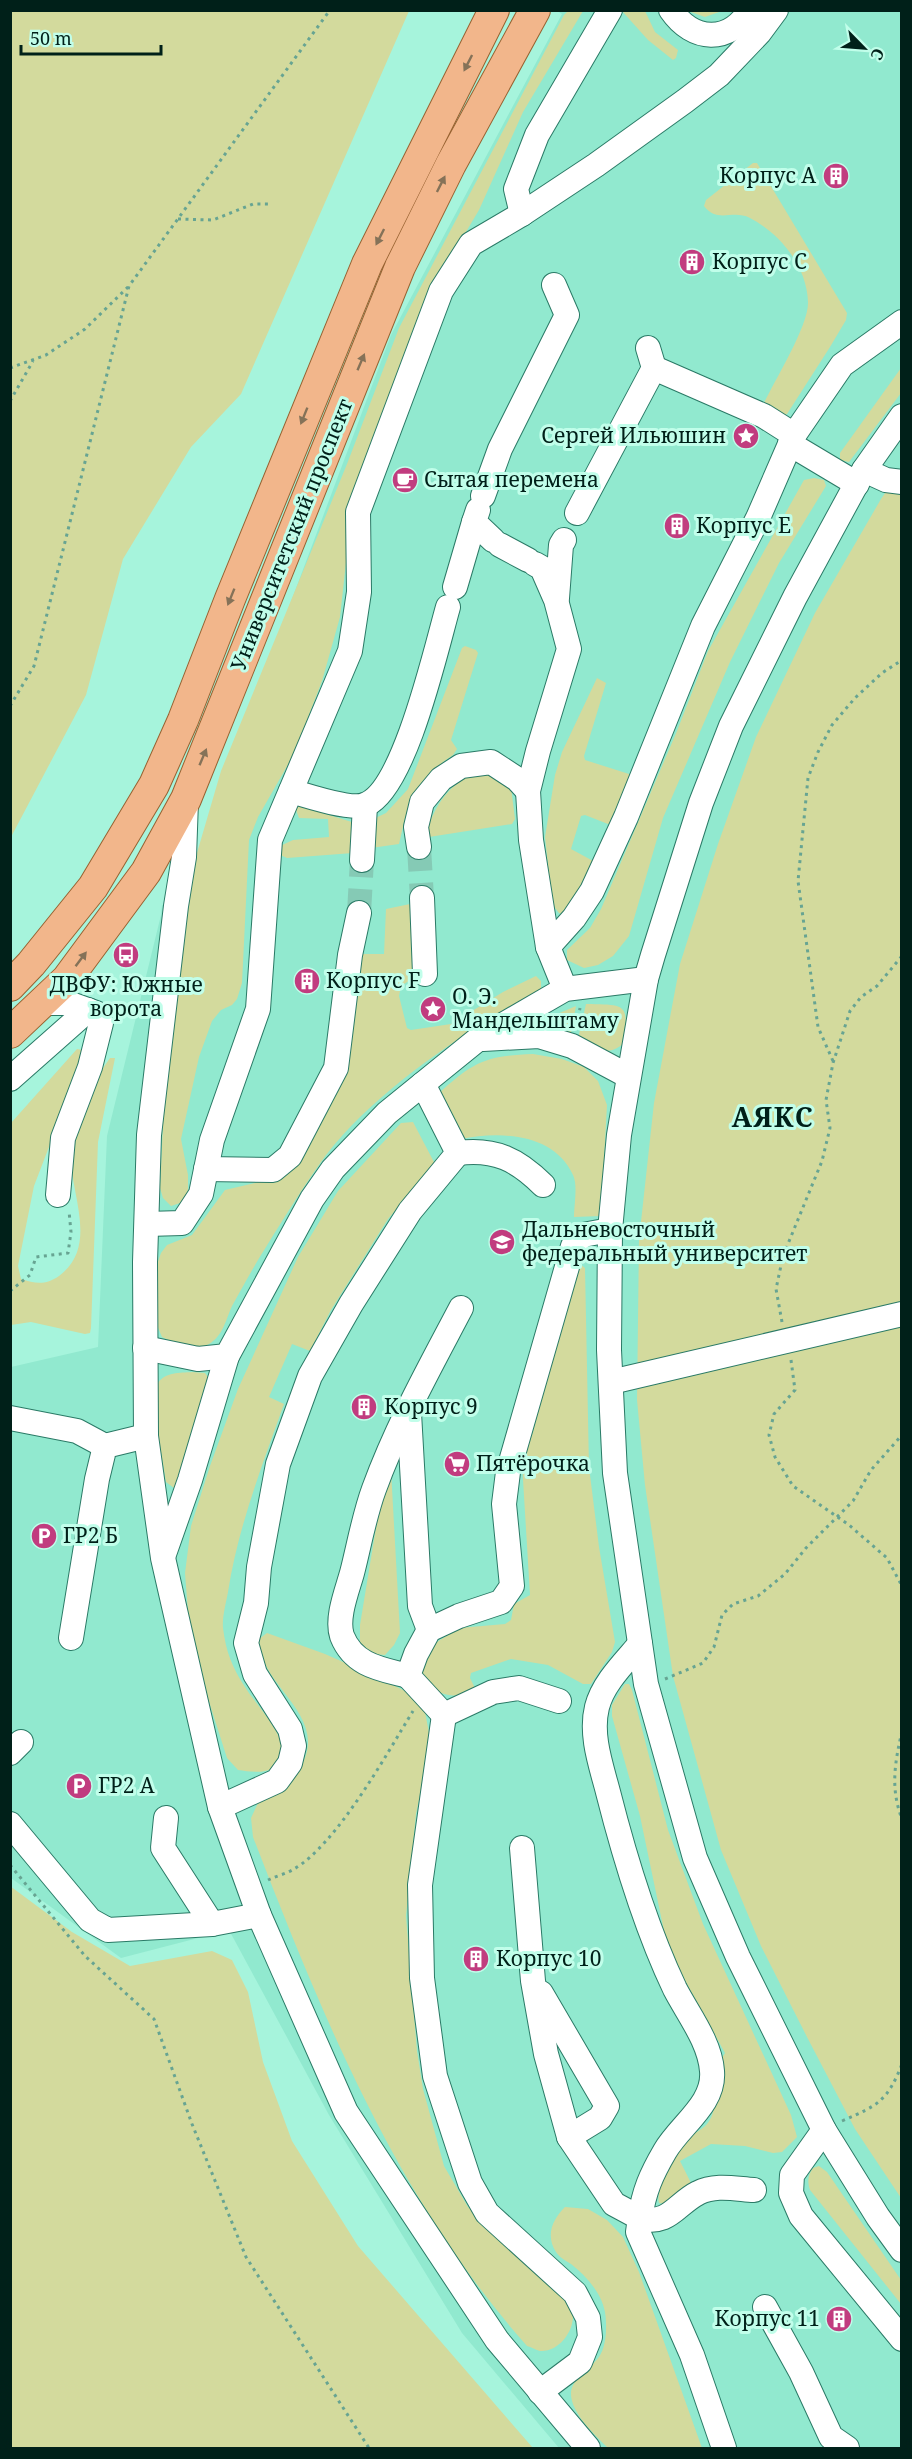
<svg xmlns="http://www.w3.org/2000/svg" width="912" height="2459" font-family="'Noto Serif',serif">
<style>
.built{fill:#91e9cf}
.green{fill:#d3da9d}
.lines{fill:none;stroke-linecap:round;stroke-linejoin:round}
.minor-tunnel{stroke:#85cab5;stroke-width:24;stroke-dasharray:24 12;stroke-linecap:butt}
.minor-casing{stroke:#2a7a66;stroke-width:26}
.major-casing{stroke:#976231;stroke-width:32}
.path{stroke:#67a492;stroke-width:3;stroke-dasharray:3 4.5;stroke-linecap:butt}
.minor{stroke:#fff;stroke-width:24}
.major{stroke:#f2b68b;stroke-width:30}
.oneway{fill:#857258}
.labels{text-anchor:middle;stroke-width:6;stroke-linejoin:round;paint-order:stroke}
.poi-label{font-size:21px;fill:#002019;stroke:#c1feea;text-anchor:start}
.street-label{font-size:21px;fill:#002019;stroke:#c1feea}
.district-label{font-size:27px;font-weight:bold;letter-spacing:1.5px;fill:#002019;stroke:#c1feea}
</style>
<rect width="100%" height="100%" fill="#a6f4dc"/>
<!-- built -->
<polygon class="built" points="557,11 901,11 901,2448 559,2448 462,2333 329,2115 229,1930 121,1958 11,1878 11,1367 98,1347 107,1136 161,915 162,905 194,908 283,623 391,335 562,14"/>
<!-- green -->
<g class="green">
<polygon points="11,10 409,11 241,394 191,447 123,559 86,695 11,837"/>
<polygon points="568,11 583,11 523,112 479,210 435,284 351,517 340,617 322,681 294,754 258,817 249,840 242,983 237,999 232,1005 221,1010 212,1021 199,1057 181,1139 188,1175 188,1190 183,1202 171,1206 163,1198 160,1188 164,1103 187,887 221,771 347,464 399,328 564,15"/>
<polygon points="622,11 645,11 655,32 678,50 676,58 673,60 648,40"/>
<polygon points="688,11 722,11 705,17"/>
<path d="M753,163H757L847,313L846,320L830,347L787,414L784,416L764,403C775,380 809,325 808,302C807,266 780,234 750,218C732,209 718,224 704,206L706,200Z"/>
<polygon points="901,368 901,393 849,462 840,460 840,453"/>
<polygon points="901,470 901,2198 855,2129 807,2037 761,1946 721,1850 673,1676 645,1485 637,1400 639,1240 654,1103 680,964 718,844 756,737 815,613 881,499"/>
<polygon points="814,478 824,480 826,486 779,563 730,662 663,818 629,936 613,956 598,965 584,968 567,960 567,950 590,928 601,909 677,731 708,651 804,480"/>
<polygon points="465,646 476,650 478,653 451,740 457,749 453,755 443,762 414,798 405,818 399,844 371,848 367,822 386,813 408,789 462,648"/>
<polygon points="597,678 606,683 584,756 585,760 629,774 631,778 613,822 608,824 585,815 581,816 571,849 595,862 567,916 559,913 552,904 545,837 555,775 562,752"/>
<path d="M479,773L492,775L511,787L515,819L512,824L429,837L426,833C435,805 450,781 479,773Z"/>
<polygon points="297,805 355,823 353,853 287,858 278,854 278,847 293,840 329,837 328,819 299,818 296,810"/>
<path d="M410,904L412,906L415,977L401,986L399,996L407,1028L411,1030L451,1024L503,992L536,976L541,981V990C468,1029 377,1089 326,1155C305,1184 285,1216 266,1247C254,1266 243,1286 232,1306C226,1319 223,1336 209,1344C194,1352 176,1343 162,1337L156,1323L157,1264L161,1253L167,1245L192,1235L225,1190L276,1178L309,1135L360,958L363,954H384L386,909Z"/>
<path d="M586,1004C625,1005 630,1002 623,1044C607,1057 594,1049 577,1043Z"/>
<polygon points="576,1006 570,1038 543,1020"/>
<path d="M77,1049L83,1050L62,1113L34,1186L18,1266L21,1279C36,1284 46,1285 59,1276C102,1244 66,1188 71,1145C73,1128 95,1087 103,1068L110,1058H115L98,1142L91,1328L90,1333L85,1334L31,1322L11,1325V1123Z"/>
<path d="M533,1054L562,1059L584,1067L598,1081L607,1105L601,1216L574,1217C574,1205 578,1185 573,1175C554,1133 500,1131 461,1139L438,1094C474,1062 484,1056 533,1054Z"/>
<path d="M413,1122L435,1164L388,1219L331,1310L310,1351L292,1344L269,1397L284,1404C262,1466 238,1527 228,1592C226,1603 222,1617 223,1628C226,1652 232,1667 245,1687C255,1705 312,1760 265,1771C257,1773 246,1771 238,1770L227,1758L197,1664L188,1612L185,1573L191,1526L210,1466L238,1389L298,1257L338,1191L401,1123Z"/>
<path d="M579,1263L585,1268L589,1467L599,1547L615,1642L612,1652L591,1684H583L548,1665L511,1659L471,1673L470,1678L476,1690C452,1700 435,1697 421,1673L429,1647L459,1628L505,1624L511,1620L514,1604L530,1595L522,1463L533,1432L571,1281Z"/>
<path d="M192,1372L205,1373L208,1377L177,1482L174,1488L166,1482L158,1434V1383C165,1372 180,1373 192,1372Z"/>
<polygon points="391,1470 400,1633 394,1645 385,1655 373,1654 360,1643 360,1625 382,1491"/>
<path d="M267,1633L325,1654L375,1676L409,1693L425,1712L431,1743L416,1814L406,1916L417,2051L423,2089L444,2166L468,2207L566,2299C568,2304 573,2311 573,2316C573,2333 558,2352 540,2351C536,2350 531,2347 527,2346C397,2200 322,2016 253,1837L251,1818L258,1803C277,1796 290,1786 300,1768C332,1715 258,1687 259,1639Z"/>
<path d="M625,1684H629L632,1690L668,1830L703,1924L791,2115L797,2137L782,2152L773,2153L745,2146L711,2144L680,2161L691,2183L665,2204L659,2203C655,2192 675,2148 684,2140C691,2134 700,2132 707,2124C719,2110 714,2083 718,2065C719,2061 723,2057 725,2053L668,1950L640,1816L612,1716V1705Z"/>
<polygon points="10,1886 72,1932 130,1966 212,1951 232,1960 248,1992 263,2062 292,2141 358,2246 533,2448 11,2448"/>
<path d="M819,2166L827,2172L901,2280V2304L810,2190C807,2181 808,2175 813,2168Z"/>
<path d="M565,2207L588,2209L607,2220L623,2237L639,2272L702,2448H608C598,2438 585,2426 578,2414C559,2383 583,2377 599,2357C607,2345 607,2325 605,2312C601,2292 586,2276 571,2264C566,2261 559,2257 556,2252C545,2235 553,2219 565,2207Z"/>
</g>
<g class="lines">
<!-- minor-tunnel -->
<g class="minor-tunnel">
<polyline points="419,847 422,898"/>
<polyline points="359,913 362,860"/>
</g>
<defs>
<g id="minor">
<path d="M671,10C693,42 729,44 750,10"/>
<polyline points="522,214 516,189 537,135 610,10"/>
<polyline points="654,368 764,416 794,435"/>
<polyline points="902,416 864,470 795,597 731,726 701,803 653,955 646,979 619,1135 610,1230 609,1350 615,1473 646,1684 695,1858 738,1957 824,2130 878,2217 902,2250"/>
<polyline points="790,444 857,484"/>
<polyline points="864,470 886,480 902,482"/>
<polyline points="483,496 500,449 567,315 554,285"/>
<polyline points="478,510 474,522 493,540"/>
<polyline points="577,513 654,368 648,348"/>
<polyline points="500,545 528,560"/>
<polyline points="535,564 542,568 556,600 569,649 538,751 528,791 531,840 548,947"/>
<polyline points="455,587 474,522"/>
<polyline points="557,598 561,545 564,540"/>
<path d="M291,791C307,796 354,811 367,804C405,787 436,649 448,607"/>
<polyline points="186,801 184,857 176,906 149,1135 145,1262 146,1436 163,1558 220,1807 259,1915 346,2112 497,2340 588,2448"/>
<polyline points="419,847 416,827 422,802 441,779 461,766 491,762 517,779 528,791"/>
<polyline points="362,860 365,805"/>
<polyline points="422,898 425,974"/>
<polyline points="565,989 548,947 574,918 592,891 626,817 703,626 758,518 794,435 842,365 902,322"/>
<polyline points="42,1003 68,1003 96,1013 101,1023 90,1067 63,1138 58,1195"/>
<polyline points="483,1039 539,1036 572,1046 628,1076"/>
<polyline points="10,1079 88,1010"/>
<path d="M458,1153C495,1148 518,1160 543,1185"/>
<polyline points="206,1169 273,1170 290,1156 336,1068 350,955 359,913"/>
<polyline points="147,1224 182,1223 201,1194 212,1140 258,1009 270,840 350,651 359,592 358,512 441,291 471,244 522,214 596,165 685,101 719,75 759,33 776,10"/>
<polyline points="145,1348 198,1359 227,1356 312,1199 333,1169 387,1113 477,1040 565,989 646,979"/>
<polyline points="611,1382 902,1314"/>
<polyline points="409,1413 420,1606 429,1630"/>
<polyline points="10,1418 77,1431 105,1446"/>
<polyline points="164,1554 190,1480 227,1356"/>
<polyline points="71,1638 97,1479 105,1446 146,1436"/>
<path d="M408,1676C381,1669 354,1666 342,1636C336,1618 347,1591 352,1573C359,1546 364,1516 374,1489C397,1426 430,1367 461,1308"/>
<polyline points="559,1701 519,1688 493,1692 444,1715 408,1676 416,1654 429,1630 459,1616 501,1602 512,1586 504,1504 508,1472 573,1246 583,1235 610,1230"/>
<polyline points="444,1715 420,1885 422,1978 435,2076 470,2183 487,2213 575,2293 588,2318 590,2337 580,2362 540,2392"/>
<polyline points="10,1753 21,1742"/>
<polyline points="220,1807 277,1781 290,1763 294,1746 290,1729 255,1674 246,1643 256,1603 259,1567 278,1464 310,1376 351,1304 410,1211 458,1153 423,1084"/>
<polyline points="166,1818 163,1848 212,1924"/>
<polyline points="10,1824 90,1920 108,1930 212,1924 259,1915"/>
<path d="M522,1848L533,1981L546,2054L569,2137L614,2204L640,2218C644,2191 651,2175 665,2151C680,2125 715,2104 712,2071C710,2042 688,2014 675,1989C645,1926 625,1859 608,1792C601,1765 590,1735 597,1707C603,1683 625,1662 640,1644"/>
<polyline points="541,1993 607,2106 600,2118 569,2137"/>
<polyline points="824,2130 792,2175 791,2193 801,2216 902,2339"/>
<polyline points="765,2307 801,2372 831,2437 847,2448"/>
<path d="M724,2448L692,2355L638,2232L640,2218C669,2226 676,2204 698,2193C715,2184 736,2189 754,2190"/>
</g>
<g id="major">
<polyline points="10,986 31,964 93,887 154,785 183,720 230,599 367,264 494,10"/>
<polyline points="10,1033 67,979 146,872 186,799 400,267 451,164 535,10"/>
</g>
</defs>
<!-- minor casing -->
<use href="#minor" class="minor-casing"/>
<!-- major casing -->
<use href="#major" class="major-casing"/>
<!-- path -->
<g class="path">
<polyline points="178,219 213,220 253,204 269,204"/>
<polyline points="10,368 46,355 85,329 128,287"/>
<polyline points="10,401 33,361"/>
<polyline points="10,706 34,666 129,286 330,10"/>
<polyline points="577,1025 580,1008"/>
<polyline points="833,1061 818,1027 798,881 808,778 818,752 832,725 855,698 882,673 902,660"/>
<polyline points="10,1291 30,1275 36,1257 68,1253 71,1232 69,1211"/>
<polyline points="782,1322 776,1289 783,1256 822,1161 830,1128 826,1100 833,1063 850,1011 861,997 877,986 902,956"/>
<polyline points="791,1360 795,1390 774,1414 769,1435 775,1457 793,1486 849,1525 887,1558 902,1586"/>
<polyline points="665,1679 703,1663 714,1647 722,1615 733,1604 758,1596 785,1574 806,1548 853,1501 871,1470 902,1435"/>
<path d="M902,1731C895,1762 890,1788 902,1819"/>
<polyline points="10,1865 85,1956 154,2019 192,2124 246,2257 369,2448"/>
<path d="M268,1880C276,1876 286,1874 294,1869C337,1844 386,1755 413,1711"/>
<path d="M842,2121C878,2105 887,2102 902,2064"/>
</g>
<!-- minor -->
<use href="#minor" class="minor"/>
<!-- major -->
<use href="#major" class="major"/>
</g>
<!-- one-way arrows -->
<defs><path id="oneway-solid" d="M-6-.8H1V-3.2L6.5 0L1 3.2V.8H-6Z" transform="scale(1.5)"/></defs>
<g class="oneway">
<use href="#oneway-solid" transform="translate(468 63) rotate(117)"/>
<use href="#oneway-solid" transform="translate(441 184) rotate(-63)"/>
<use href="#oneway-solid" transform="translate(380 237) rotate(117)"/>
<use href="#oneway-solid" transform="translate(361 362) rotate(-67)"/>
<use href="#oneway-solid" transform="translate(304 416) rotate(112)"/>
<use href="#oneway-solid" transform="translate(231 597) rotate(112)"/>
<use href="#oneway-solid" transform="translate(203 757) rotate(-67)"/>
<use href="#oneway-solid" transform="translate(81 959) rotate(-53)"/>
</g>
<!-- icons -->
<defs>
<symbol id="building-disc" viewBox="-11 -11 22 22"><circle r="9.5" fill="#c13c7f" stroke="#c1feea"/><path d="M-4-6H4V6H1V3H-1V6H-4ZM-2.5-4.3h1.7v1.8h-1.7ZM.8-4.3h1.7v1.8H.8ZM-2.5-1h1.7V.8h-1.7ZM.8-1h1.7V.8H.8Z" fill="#fff"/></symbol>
<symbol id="sight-disc" viewBox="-11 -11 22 22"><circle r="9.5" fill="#c13c7f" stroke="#c1feea"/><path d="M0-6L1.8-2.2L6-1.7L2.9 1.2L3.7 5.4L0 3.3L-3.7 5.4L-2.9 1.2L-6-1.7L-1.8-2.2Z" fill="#fff"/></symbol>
<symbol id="cafe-disc" viewBox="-11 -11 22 22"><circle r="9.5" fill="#c13c7f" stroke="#c1feea"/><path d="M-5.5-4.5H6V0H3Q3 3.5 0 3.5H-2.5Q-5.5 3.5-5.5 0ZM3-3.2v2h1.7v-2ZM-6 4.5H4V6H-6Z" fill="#fff"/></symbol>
<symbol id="bus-disc" viewBox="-11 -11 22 22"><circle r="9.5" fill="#c13c7f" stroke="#c1feea"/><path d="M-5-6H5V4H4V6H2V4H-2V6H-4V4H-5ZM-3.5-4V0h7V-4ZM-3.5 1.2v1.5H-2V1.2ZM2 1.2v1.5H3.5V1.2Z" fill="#fff"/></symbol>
<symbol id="university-disc" viewBox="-11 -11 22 22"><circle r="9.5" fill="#c13c7f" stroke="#c1feea"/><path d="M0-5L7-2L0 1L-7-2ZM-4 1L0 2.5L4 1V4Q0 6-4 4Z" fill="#fff"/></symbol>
<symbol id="supermarket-disc" viewBox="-11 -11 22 22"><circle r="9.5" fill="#c13c7f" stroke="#c1feea"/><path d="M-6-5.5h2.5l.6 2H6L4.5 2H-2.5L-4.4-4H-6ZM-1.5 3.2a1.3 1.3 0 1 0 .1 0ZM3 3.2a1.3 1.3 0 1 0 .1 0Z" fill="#fff"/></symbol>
<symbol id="parking-disc" viewBox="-11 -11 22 22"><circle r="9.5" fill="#c13c7f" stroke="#c1feea"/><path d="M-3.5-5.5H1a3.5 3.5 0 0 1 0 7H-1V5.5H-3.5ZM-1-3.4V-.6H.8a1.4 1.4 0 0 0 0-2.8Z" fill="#fff"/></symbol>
</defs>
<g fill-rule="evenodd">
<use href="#building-disc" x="821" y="161" width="30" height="30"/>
<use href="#building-disc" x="677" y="247" width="30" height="30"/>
<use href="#sight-disc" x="731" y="421" width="30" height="30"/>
<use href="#cafe-disc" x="390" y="465" width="30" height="30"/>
<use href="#building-disc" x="662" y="511" width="30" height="30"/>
<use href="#bus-disc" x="111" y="940" width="30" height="30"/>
<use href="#building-disc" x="292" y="966" width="30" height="30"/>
<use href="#sight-disc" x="418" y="994" width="30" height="30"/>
<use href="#university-disc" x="487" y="1227" width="30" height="30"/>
<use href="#building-disc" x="349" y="1392" width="30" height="30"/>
<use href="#supermarket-disc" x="442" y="1449" width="30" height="30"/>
<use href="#parking-disc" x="29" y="1521" width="30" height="30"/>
<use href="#parking-disc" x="64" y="1771" width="30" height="30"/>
<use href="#building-disc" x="461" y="1944" width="30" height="30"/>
<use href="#building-disc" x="824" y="2304" width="30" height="30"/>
</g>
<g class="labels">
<!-- poi labels -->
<g class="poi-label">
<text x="816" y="183" text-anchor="end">Корпус A</text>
<text x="712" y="269">Корпус C</text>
<text x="726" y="443" text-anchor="end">Сергей Ильюшин</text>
<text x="424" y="487">Сытая перемена</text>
<text x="696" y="533">Корпус E</text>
<text x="326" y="988">Корпус F</text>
<text x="126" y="992" text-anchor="middle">ДВФУ: Южные<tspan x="126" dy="24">ворота</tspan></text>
<text x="452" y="1004">О. Э.<tspan x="452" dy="24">Мандельштаму</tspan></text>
<text x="522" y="1237">Дальневосточный<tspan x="522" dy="24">федеральный университет</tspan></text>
<text x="384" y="1414">Корпус 9</text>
<text x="476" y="1471">Пятёрочка</text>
<text x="63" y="1543">ГР2 Б</text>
<text x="98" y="1793">ГР2 А</text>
<text x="496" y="1966">Корпус 10</text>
<text x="820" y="2326" text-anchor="end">Корпус 11</text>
</g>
<!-- street labels -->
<g class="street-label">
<text transform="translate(292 535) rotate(-68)" y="7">Университетский проспект</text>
</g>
<!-- district labels -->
<g class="district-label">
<text x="773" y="1127">АЯКС</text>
</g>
</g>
<!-- border -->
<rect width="912" height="2459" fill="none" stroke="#002019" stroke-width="24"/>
<!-- north arrow -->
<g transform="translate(864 48) rotate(115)" stroke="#c1feea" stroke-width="4.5" paint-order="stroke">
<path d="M0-4.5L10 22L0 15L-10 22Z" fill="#002019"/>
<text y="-9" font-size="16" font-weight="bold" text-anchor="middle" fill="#002019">С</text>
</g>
<!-- scale -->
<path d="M21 45v9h140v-9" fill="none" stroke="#002019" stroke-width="3"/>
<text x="30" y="45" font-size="18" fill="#002019" stroke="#c1feea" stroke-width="4.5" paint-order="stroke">50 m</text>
</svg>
